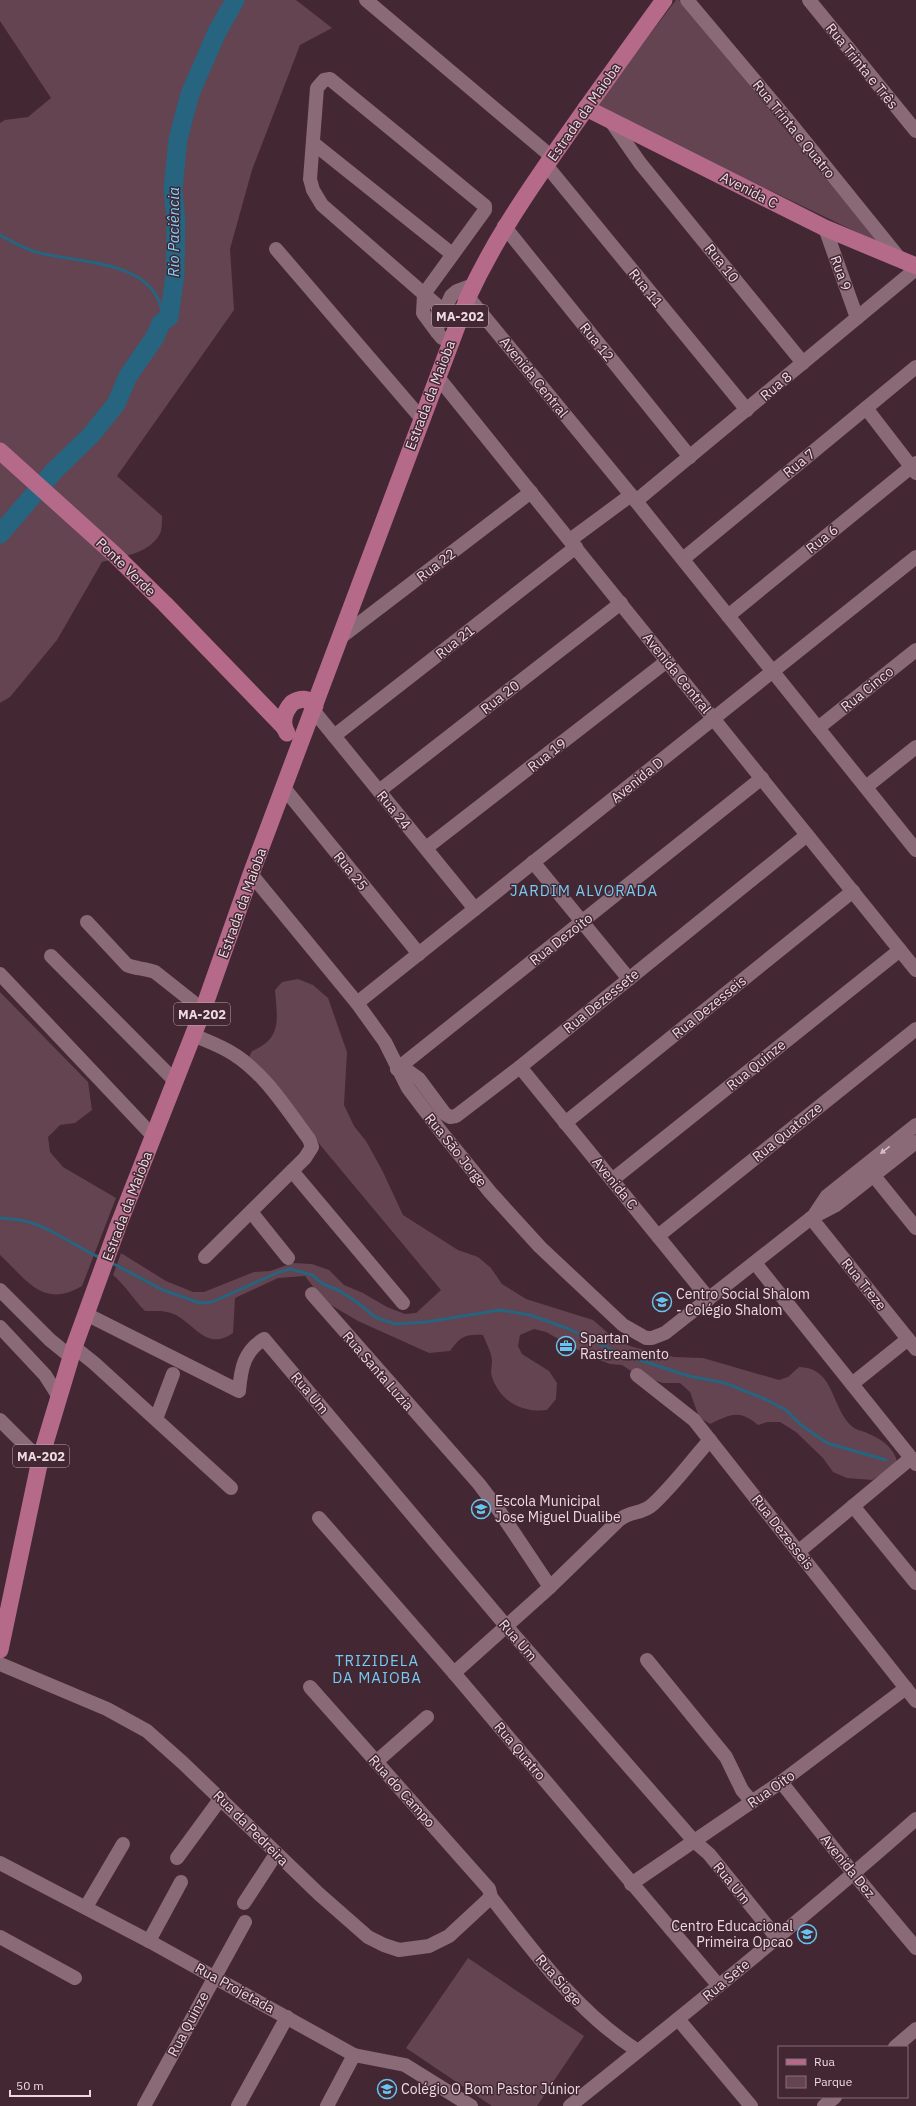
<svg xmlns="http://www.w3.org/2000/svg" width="916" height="2106" font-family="'IBM Plex Sans',sans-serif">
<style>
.green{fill:#634450}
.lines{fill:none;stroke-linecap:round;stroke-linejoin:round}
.stream{stroke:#27647f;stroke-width:3}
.river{stroke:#27647f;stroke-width:19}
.minor{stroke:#8a6a76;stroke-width:14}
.major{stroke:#b56a8a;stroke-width:17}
.oneway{fill:#d4bec6}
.labels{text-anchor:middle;stroke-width:3;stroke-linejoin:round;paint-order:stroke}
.shield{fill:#432732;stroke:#baa4ac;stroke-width:1}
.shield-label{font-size:13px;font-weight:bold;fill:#eddae1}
.street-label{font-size:14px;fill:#eddae1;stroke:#432732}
.poi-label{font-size:14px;fill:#eddae1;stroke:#432732;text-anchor:start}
.water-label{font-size:15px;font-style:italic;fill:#78d2fd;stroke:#432732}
.neighbourhood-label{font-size:15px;letter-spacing:1px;fill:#76caf3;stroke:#432732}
</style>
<rect width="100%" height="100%" fill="#432732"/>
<!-- green -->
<g class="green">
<path d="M0,0H296L332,28L300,45L252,170L230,249L234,310L117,476L162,516C162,520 162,527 161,531C153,553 121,557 102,562L57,640L10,697L0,703V123L5,120L28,117L51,98L0,21Z"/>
<polygon points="676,0 679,0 879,243 595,106"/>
<path d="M298,979L313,985L328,998L347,1052L344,1105L354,1126L366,1141L382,1170L403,1215L458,1250L478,1257L491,1268L502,1284L526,1299L593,1320L617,1341L633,1347L674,1357L703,1358L779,1380L788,1377L799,1367C836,1368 830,1408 853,1427C856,1430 863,1431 867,1433C882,1439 895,1448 898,1465L872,1480L847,1478L833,1472L823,1458L796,1432L780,1422H767L758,1425C739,1409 731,1414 710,1424L699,1417L690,1392L680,1383H663L637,1375L622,1365L610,1364L589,1356L546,1332L534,1329L520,1335L518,1346L522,1354L549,1371L557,1383L556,1399L547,1410C522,1413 500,1401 492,1377C490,1372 492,1366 492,1361C492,1353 486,1343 483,1335C465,1334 460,1337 450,1351L429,1353L358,1321L324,1301L305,1276L278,1278L235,1298L233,1333C207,1351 196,1326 176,1315C167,1310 155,1311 145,1311C133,1299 125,1285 113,1275L121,1253L166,1281L193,1292H204L254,1272L270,1271L293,1263L312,1264L329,1270L344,1285L363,1293L387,1307L405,1314L416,1313L441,1290L252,1063L249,1057L252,1051C283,1038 277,1018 275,990L282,982Z"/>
<path d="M0,992L88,1082L92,1110L75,1123L60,1125L48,1137L50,1152L63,1167L116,1198L82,1286C43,1309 27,1280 0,1255Z"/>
<polygon points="468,1958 584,2036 537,2106 492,2106 406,2048"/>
</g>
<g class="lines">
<!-- stream -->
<g class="stream">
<path d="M0,235C12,242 23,248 36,252C74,263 150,259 161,308C162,312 161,319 161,323"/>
<path d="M0,1218C8,1219 17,1219 25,1221C53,1228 75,1247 101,1258"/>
<polyline points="110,1262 163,1290 200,1303 212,1302 279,1272 291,1269 312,1275 323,1284 340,1291 358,1303 375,1317 395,1324 426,1322 500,1310 530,1315 569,1329 618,1353 689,1376 725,1383 765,1399 786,1410 801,1425 827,1443 886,1460"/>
</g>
<!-- river -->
<polyline class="river" points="0,534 54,471 91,435 116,404 128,376 155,337 161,323 169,317 175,275 176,221 173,190 178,139 190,94 217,32 235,0"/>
<!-- minor -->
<g class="minor">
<polyline points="366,0 552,157"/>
<polyline points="687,0 787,119 900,259"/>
<polyline points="809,0 916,131"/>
<polyline points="610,120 640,163 803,363"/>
<polyline points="313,143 452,254"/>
<polyline points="546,165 747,410"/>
<polyline points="504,226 690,457"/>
<polyline points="825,228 857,318"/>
<polyline points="276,249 421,418"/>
<polyline points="468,297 631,495 916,850"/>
<polyline points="437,332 423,313 424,294 485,210 485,206 330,79 324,80 317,88 310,179 313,190 322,205 424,294 444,311"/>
<polyline points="442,338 437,332 438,325 451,296 457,291 473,285"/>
<polyline points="437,376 916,970"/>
<polyline points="866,408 916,473"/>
<polyline points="636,501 916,269"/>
<polyline points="570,540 631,495"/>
<polyline points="683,559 916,367"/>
<polyline points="728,616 916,463"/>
<polyline points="340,638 531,492"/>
<polyline points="313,710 475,909"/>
<polyline points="818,728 916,650"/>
<polyline points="334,736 576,547"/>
<polyline points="866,787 916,747"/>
<polyline points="284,788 419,954"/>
<polyline points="379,791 621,603"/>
<polyline points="426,848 667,661"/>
<polyline points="533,862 629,979"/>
<polyline points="251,874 357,1003 385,1042 408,1088 442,1133 490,1192 540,1247 623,1325 646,1338 652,1338 665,1333 811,1218 836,1205 916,1142"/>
<path d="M87,922L127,965C136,969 145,968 155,972L203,1010"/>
<polyline points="51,956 175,1081"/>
<polyline points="0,974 154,1137"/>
<polyline points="357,1003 916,557"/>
<path d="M193,1035C207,1041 222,1046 235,1055C266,1075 287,1110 309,1139L312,1147L305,1158L205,1257"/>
<polyline points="520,1067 709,1299"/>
<polyline points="397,1069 408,1071 419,1079 445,1114 450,1117 456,1116 520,1067 807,835"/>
<polyline points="397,1069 762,778"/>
<polyline points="565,1123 853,891"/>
<polyline points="292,1171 403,1303"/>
<polyline points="874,1176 916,1228"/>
<polyline points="612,1180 900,950"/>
<polyline points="252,1213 288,1258"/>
<polyline points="813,1217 827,1196 916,1125"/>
<polyline points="811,1218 916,1349"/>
<polyline points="658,1236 916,1029"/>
<polyline points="755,1263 916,1464"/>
<polyline points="0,1290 50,1340 71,1357"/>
<polyline points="312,1294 479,1484 498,1509 550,1587"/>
<path d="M86,1314L239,1391C241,1368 244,1351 264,1339L507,1627L694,1841L709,1854L777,1938"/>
<polyline points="0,1327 45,1375 59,1397"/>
<polyline points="74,1347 94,1363 231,1488"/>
<polyline points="637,1375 694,1420 916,1701"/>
<polyline points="852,1384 908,1339"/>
<polyline points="156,1419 173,1374"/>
<polyline points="0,1420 40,1460"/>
<polyline points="853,1506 916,1583"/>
<polyline points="319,1518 454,1673 719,1986"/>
<polyline points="798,1552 911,1458"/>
<polyline points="647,1660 726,1757 742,1790 752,1802"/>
<polyline points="0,1664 107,1709 147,1731 183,1763 319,1894 368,1937 384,1945 399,1950 429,1946 449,1936 491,1897"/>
<path d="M454,1673L550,1587L619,1520C630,1511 642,1514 652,1505C673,1486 691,1461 710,1440"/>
<path d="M310,1687L489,1889L491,1897C535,1953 577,2012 638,2051"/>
<polyline points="376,1762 427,1717"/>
<polyline points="781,1782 854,1874 916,1948"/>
<polyline points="177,1858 221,1798"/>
<polyline points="0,1863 149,1941 354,2055 405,2065 471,2106"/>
<polyline points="631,1884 781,1782 906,1688"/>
<polyline points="244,1903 276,1854"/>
<polyline points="86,1907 123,1844"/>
<polyline points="0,1937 75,1978"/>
<polyline points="149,1941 181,1882"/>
<polyline points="678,2019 751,2106"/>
<polyline points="895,2047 916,2029"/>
<polyline points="144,2106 245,1922"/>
<polyline points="238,2106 287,2017"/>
<polyline points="327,2106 354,2055"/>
<path d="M570,2106C687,2012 804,1918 916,1819"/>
<polyline points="824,2106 835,2097"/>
</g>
<!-- major -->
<g class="major">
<polyline points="586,108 825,228 916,266"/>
<polyline points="0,451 114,554 165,604 284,727"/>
<path d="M287,733C281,723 284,712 292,703C300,698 309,697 315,706"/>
<path d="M0,1650L40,1460L74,1347L118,1226L203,1010L251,874L468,297C492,245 522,200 554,154C590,102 627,51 664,0"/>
</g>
</g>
<!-- one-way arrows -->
<defs><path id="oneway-solid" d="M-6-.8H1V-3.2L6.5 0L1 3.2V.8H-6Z"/></defs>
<use class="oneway" href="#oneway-solid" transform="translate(885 1150) rotate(142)"/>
<!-- icons -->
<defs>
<symbol id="school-ring" viewBox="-11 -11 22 22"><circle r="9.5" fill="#432732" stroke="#67c4f0" stroke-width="1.5"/><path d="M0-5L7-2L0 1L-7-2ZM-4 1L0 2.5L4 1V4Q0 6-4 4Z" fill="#67c4f0"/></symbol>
<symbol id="office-ring" viewBox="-11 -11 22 22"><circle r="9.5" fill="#432732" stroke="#67c4f0" stroke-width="1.5"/><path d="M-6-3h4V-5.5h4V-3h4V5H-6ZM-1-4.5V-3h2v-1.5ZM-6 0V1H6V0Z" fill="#67c4f0"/></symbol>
</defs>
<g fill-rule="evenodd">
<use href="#school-ring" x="651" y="1291" width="22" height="22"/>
<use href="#office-ring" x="555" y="1335" width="22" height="22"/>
<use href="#school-ring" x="470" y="1498" width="22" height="22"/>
<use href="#school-ring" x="796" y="1923" width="22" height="22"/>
<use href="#school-ring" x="376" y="2078" width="22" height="22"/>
</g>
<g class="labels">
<!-- shield labels -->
<g class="shield">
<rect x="432" y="305" width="56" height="22" rx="3"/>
<rect x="174" y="1003" width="56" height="22" rx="3"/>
<rect x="13" y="1445" width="56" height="22" rx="3"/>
</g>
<g class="shield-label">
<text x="460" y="321">MA-202</text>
<text x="202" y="1019">MA-202</text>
<text x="41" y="1461">MA-202</text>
</g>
<!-- street labels -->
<g class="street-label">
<text transform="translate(862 66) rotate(51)" y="5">Rua Trinta e Três</text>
<text transform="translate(584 112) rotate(-55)" y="5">Estrada da Maioba</text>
<text transform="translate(794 129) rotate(51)" y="5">Rua Trinta e Quatro</text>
<text transform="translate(749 190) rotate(27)" y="5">Avenida C</text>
<text transform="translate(722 263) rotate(51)" y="5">Rua 10</text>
<text transform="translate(841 273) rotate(70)" y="5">Rua 9</text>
<text transform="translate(646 288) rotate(51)" y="5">Rua 11</text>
<text transform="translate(597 342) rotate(51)" y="5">Rua 12</text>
<text transform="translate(534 377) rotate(51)" y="5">Avenida Central</text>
<text transform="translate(776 386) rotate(-40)" y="5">Rua 8</text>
<text transform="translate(430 395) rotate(-69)" y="5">Estrada da Maioba</text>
<text transform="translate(799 463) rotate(-39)" y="5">Rua 7</text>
<text transform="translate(822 539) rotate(-39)" y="5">Rua 6</text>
<text transform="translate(436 565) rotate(-37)" y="5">Rua 22</text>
<text transform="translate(126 567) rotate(44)" y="5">Ponte Verde</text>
<text transform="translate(455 642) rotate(-38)" y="5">Rua 21</text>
<text transform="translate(677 673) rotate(51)" y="5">Avenida Central</text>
<text transform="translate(867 689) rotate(-39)" y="5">Rua Cinco</text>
<text transform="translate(500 697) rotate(-38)" y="5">Rua 20</text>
<text transform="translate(547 755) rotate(-38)" y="5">Rua 19</text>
<text transform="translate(637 780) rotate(-39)" y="5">Avenida D</text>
<text transform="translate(394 810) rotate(51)" y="5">Rua 24</text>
<text transform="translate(351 871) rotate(51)" y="5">Rua 25</text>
<text transform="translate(242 903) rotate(-70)" y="5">Estrada da Maioba</text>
<text transform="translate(561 939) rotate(-38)" y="5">Rua Dezoito</text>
<text transform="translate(601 1001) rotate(-39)" y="5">Rua Dezessete</text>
<text transform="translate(709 1007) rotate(-39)" y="5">Rua Dezesseis</text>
<text transform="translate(756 1065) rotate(-39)" y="5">Rua Quinze</text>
<text transform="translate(787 1132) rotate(-39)" y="5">Rua Quatorze</text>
<text transform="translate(456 1150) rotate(51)" y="5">Rua São Jorge</text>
<text transform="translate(615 1183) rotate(51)" y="5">Avenida C</text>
<text transform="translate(127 1206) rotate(-69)" y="5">Estrada da Maioba</text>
<text transform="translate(864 1284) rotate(51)" y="5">Rua Treze</text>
<text transform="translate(378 1371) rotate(49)" y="5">Rua Santa Luzia</text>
<text transform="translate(310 1393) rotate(50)" y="5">Rua Um</text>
<text transform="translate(783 1532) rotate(52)" y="5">Rua Dezesseis</text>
<text transform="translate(518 1640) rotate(49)" y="5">Rua Um</text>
<text transform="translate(520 1751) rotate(50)" y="5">Rua Quatro</text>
<text transform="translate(771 1789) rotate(-35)" y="5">Rua Oito</text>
<text transform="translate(402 1791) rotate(48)" y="5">Rua do Campo</text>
<text transform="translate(251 1828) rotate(45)" y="5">Rua da Pedreira</text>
<text transform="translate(848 1866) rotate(51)" y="5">Avenida Dez</text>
<text transform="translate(732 1883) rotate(51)" y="5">Rua Um</text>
<text transform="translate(559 1980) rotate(49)" y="5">Rua Sioge</text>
<text transform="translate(726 1980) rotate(-40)" y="5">Rua Sete</text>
<text transform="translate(235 1988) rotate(29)" y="5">Rua Projetada</text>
<text transform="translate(188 2024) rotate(-62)" y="5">Rua Quinze</text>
</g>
<!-- poi labels -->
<g class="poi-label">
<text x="676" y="1299">Centro Social Shalom<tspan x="676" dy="16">- Colégio Shalom</tspan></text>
<text x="580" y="1343">Spartan<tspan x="580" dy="16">Rastreamento</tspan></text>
<text x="495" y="1506">Escola Municipal<tspan x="495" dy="16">Jose Miguel Dualibe</tspan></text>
<text x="793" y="1931" text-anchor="end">Centro Educacional<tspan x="793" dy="16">Primeira Opcao</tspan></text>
<text x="401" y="2094">Colégio O Bom Pastor Júnior</text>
</g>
<!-- water labels -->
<g class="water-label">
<text transform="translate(174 232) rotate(-90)" y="5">Rio Paciência</text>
</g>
<!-- neighbourhood labels -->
<g class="neighbourhood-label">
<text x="584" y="896">JARDIM ALVORADA</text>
<text x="377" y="1666">TRIZIDELA<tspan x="377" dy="17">DA MAIOBA</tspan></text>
</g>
</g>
<!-- legend -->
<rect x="778" y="2046" width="130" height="52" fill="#432732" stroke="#876f78"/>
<rect x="786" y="2059" width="20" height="6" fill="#b56a8a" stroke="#876f78"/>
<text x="814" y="2066" font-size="12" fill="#eddae1">Rua</text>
<rect x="786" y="2076" width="20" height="12" fill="#634450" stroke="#876f78"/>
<text x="814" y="2086" font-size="12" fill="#eddae1">Parque</text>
<!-- scale -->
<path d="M10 2090v6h80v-6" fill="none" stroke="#eddae1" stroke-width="2"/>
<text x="16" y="2090" font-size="12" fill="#eddae1" stroke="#432732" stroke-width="3" paint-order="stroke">50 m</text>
</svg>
